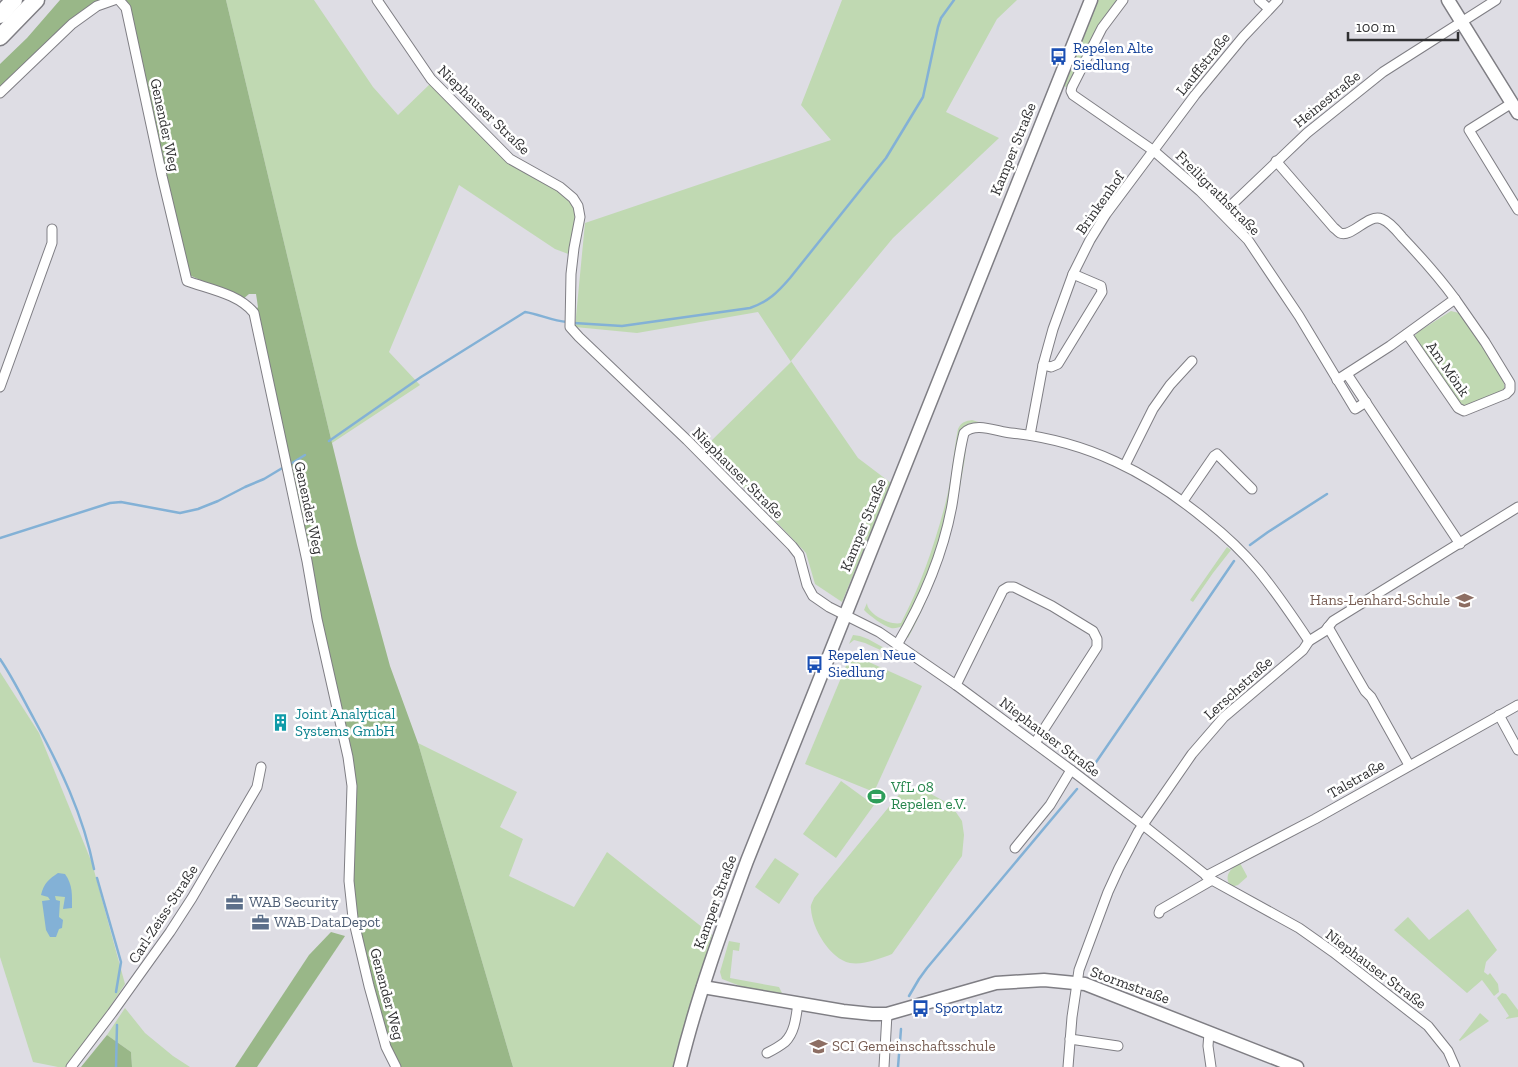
<svg xmlns="http://www.w3.org/2000/svg" width="1518" height="1067" font-family="'Zilla Slab',serif">
<style>
.green{fill:#c0d9b2}
.forest{fill:#99b788}
.water{fill:#83b1d6}
.lines{fill:none;stroke-linecap:round;stroke-linejoin:round}
.stream{stroke:#83b1d6;stroke-width:2.5}
.street-casing{stroke:#7f7e84;stroke-width:11}
.secondary-casing{stroke:#7f7e84;stroke-width:15}
.highway-casing{stroke:#7f7e84;stroke-width:19}
.street{stroke:#fff;stroke-width:9}
.secondary{stroke:#fff;stroke-width:12}
.highway{stroke:#fff;stroke-width:16}
.labels{text-anchor:middle;stroke-width:5;stroke-linejoin:round;paint-order:stroke}
.transit-label{font-size:15px;fill:#164399;stroke:#fff;text-anchor:start}
.street-label{font-size:15px;fill:#303032;stroke:#fff}
.education-label{font-size:15px;fill:#785e54;stroke:#fff;text-anchor:end}
.culture-label{font-size:15px;fill:#0d838f;stroke:#fff;text-anchor:start}
.leisure-label{font-size:15px;fill:#27864d;stroke:#fff;text-anchor:start}
.service-label{font-size:15px;fill:#4e5e75;stroke:#fff;text-anchor:start}
</style>
<rect width="100%" height="100%" fill="#dedde4"/>
<!-- green -->
<g class="green">
<polygon points="226,0 314,0 373,87 398,115 432,82 513,163 572,199 578,218 571,255 555,249 459,185 389,352 420,385 332,443"/>
<polygon points="842,0 1017,0 997,19 946,112 999,138 893,238 791,361 858,458 891,483 842,602 815,584 806,553 705,447 791,362 758,312 637,333 575,327 585,223 831,140 801,105"/>
<polygon points="1098,0 1123,0 1071,91 1058,81"/>
<path d="M1451,311L1459,313L1462,316C1471,328 1507,378 1505,390L1467,407L1461,406L1414,337L1418,332Z"/>
<path d="M972,420L985,424C974,422 966,421 960,432C949,503 939,564 903,626C899,627 895,629 891,628C883,626 869,615 864,610L867,603C867,614 891,626 901,623C921,585 934,546 945,505C952,480 953,454 958,429C961,422 966,421 972,420Z"/>
<path d="M966,443C966,456 963,469 961,481C952,537 935,588 908,638L907,637L930,589Z"/>
<polygon points="1227,547 1231,550 1213,573 1193,602 1190,600"/>
<polygon points="853,635 860,636 868,639 895,654 903,653 900,659 865,643 854,640 849,644"/>
<polygon points="851,654 922,686 874,792 805,764"/>
<polygon points="0,672 39,733 92,863 125,984 70,1067 58,1067 33,1062 0,957"/>
<polygon points="418,743 517,792 500,827 523,839 509,876 574,907 607,852 712,935 675,1067 513,1067"/>
<polygon points="841,781 874,805 836,858 803,834"/>
<path d="M919,790L931,794L951,805L962,821L964,835L962,856L892,954C879,959 864,965 850,963C830,959 812,928 811,909C810,905 813,901 814,898L902,791Z"/>
<polygon points="775,858 799,874 779,904 755,887"/>
<path d="M1240,863L1247,876V877L1238,885L1231,887C1223,876 1230,869 1240,863Z"/>
<polygon points="1468,909 1497,950 1486,962 1484,972 1488,975 1490,973 1498,984 1499,992 1494,996 1482,980 1467,993 1394,930 1408,917 1429,940"/>
<polygon points="729,941 740,943 739,951 733,950 730,978 779,987 783,995 743,987 722,979 720,972"/>
<polygon points="1502,993 1506,994 1518,1010 1518,1017 1505,1019 1509,1016 1497,998"/>
<polygon points="125,1008 145,1033 173,1056 190,1067 132,1067 131,1052 107,1035"/>
<polygon points="1480,1013 1489,1021 1460,1041 1459,1040"/>
</g>
<!-- forest -->
<g class="forest">
<polygon points="60,0 102,0 92,4 68,22 0,88 0,64 27,38"/>
<polygon points="126,0 226,0 332,443 357,545 390,666 418,743 513,1067 396,1067 353,918 352,786 254,313 258,307 256,294 249,294 243,299 189,275 129,7"/>
<polygon points="331,932 345,936 257,1067 235,1067 309,955"/>
<polygon points="107,1035 131,1052 132,1067 81,1067"/>
</g>
<!-- water -->
<path class="water" d="M58,873L65,874C73,885 72,895 72,908L63,909L65,897L55,896L56,900L60,901L59,917L63,920L62,928L59,929L56,937H50L46,930L42,901L50,900L48,897L41,895C44,883 49,879 58,873Z"/>
<g class="lines">
<!-- stream -->
<g class="stream">
<path d="M574,323L622,326L750,308C768,302 778,292 790,278L886,158L923,97L938,27L941,18L954,0"/>
<path d="M329,441L421,377L525,312C539,314 552,321 567,322"/>
<polyline points="289,465 305,455"/>
<polyline points="0,538 110,503 121,502 180,513 198,509 218,501 245,487 264,479 284,467"/>
<polyline points="1250,545 1268,532 1327,494"/>
<path d="M0,659C13,678 23,699 34,719C60,767 83,814 94,869"/>
<polyline points="1090,771 1234,561"/>
<polyline points="97,878 121,962 116,992"/>
<polyline points="909,996 919,979 927,968 1077,789"/>
<polyline points="116,1067 117,1025"/>
<polyline points="898,1067 901,1029"/>
</g>
<defs>
<g id="street">
<path d="M119,0L126,8L162,176L187,281C209,289 239,294 254,313L307,561L317,619L348,757L352,786L349,881L353,918L369,986L386,1047L396,1067"/>
<polyline points="377,0 431,79 510,159 560,187 573,198 578,206 580,217 574,248 571,274 570,327 579,337 687,440 792,546 799,555 807,585 813,596 829,607 879,632 956,685 1075,773 1143,825 1212,880 1299,928 1333,952 1428,1026 1448,1051 1455,1067"/>
<polyline points="1123,0 1102,28 1072,87 1071,91 1073,95 1154,151 1200,191 1248,240 1299,316 1355,409 1366,402"/>
<polyline points="1259,0 1269,9"/>
<polyline points="0,93 72,24 97,6 114,0"/>
<polyline points="1512,103 1469,130 1518,210"/>
<path d="M1276,161L1334,228C1336,229 1337,231 1340,233C1352,238 1368,213 1382,219C1390,222 1397,231 1402,237C1421,257 1439,277 1455,299L1390,346L1337,380"/>
<polyline points="1223,213 1307,133 1383,72 1496,0"/>
<polyline points="1407,334 1458,408 1464,411 1506,394 1510,390 1510,383 1485,342 1455,299"/>
<polyline points="1043,365 1051,367 1058,364 1102,292 1101,286 1073,274"/>
<polyline points="1347,374 1460,544"/>
<polyline points="0,387 52,243 52,229"/>
<polyline points="1030,435 1043,365 1053,329 1073,274 1090,240 1106,214 1195,95 1243,37 1278,0"/>
<polyline points="1125,465 1153,409 1170,385 1192,361"/>
<polyline points="1183,501 1214,456 1217,454 1252,489"/>
<polyline points="1328,627 1365,691 1371,697 1409,765"/>
<path d="M897,645C923,601 943,555 952,505C956,481 958,456 964,433C975,421 998,432 1011,433C1087,441 1148,472 1206,520C1225,535 1243,552 1258,570C1277,593 1293,617 1309,641"/>
<polyline points="956,685 1003,590 1008,587 1014,587 1052,606 1093,631 1097,639 1097,647 1035,743"/>
<polyline points="1499,715 1518,750"/>
<polyline points="1015,848 1050,805 1071,770"/>
<polyline points="1206,876 1315,819 1518,705"/>
<polyline points="1159,913 1160,910 1212,880"/>
<polyline points="1209,1033 1208,1046 1211,1067"/>
<polyline points="1070,1039 1118,1046"/>
<path d="M767,1053C773,1050 780,1046 785,1042C795,1032 796,1017 798,1003"/>
<polyline points="71,1067 112,1013 170,932 192,898 257,787 261,767"/>
<polyline points="884,1067 887,1014"/>
<polyline points="1068,1067 1072,1017 1079,970 1108,892 1119,868 1138,832 1192,754 1224,717 1303,650 1309,641 1325,631 1333,621 1518,507"/>
</g>
<g id="secondary">
<polyline points="1448,0 1518,113"/>
<polyline points="703,987 843,1011 872,1014 887,1014 996,983 1044,980 1085,984 1297,1067"/>
<path d="M680,1067C697,997 722,929 747,861L1091,0"/>
</g>
<g id="highway">
<polyline points="0,15 14,0"/>
<polyline points="0,37 36,0"/>
</g>
</defs>
<!-- street casing -->
<use href="#street" class="street-casing"/>
<!-- secondary casing -->
<use href="#secondary" class="secondary-casing"/>
<!-- highway casing -->
<use href="#highway" class="highway-casing"/>
<!-- street -->
<use href="#street" class="street"/>
<!-- secondary -->
<use href="#secondary" class="secondary"/>
<!-- highway -->
<use href="#highway" class="highway"/>
</g>
<!-- icons -->
<defs>
<symbol id="bus-bare" viewBox="-9 -9 18 18"><path d="M-5-6H5V4H4V6H2V4H-2V6H-4V4H-5ZM-3.5-4V0h7V-4ZM-3.5 1.2v1.5H-2V1.2ZM2 1.2v1.5H3.5V1.2Z" fill="#1a4fb4" stroke="#fff" stroke-width="2.5" paint-order="stroke"/></symbol>
<symbol id="school-bare" viewBox="-9 -9 18 18"><path d="M0-5L7-2L0 1L-7-2ZM-4 1L0 2.5L4 1V4Q0 6-4 4Z" fill="#8d6e63" stroke="#fff" stroke-width="2.5" paint-order="stroke"/></symbol>
<symbol id="building-bare" viewBox="-9 -9 18 18"><path d="M-4-6H4V6H1V3H-1V6H-4ZM-2.5-4.3h1.7v1.8h-1.7ZM.8-4.3h1.7v1.8H.8ZM-2.5-1h1.7V.8h-1.7ZM.8-1h1.7V.8H.8Z" fill="#0f9aa8" stroke="#fff" stroke-width="2.5" paint-order="stroke"/></symbol>
<symbol id="stadium-bare" viewBox="-9 -9 18 18"><path d="M0-5a6.5 5 0 1 0 0 10a6.5 5 0 1 0 0-10ZM-3.5-1.8h7v3.6h-7Z" fill="#2e9e5b" stroke="#fff" stroke-width="2.5" paint-order="stroke"/></symbol>
<symbol id="office-bare" viewBox="-9 -9 18 18"><path d="M-6-3h4V-5.5h4V-3h4V5H-6ZM-1-4.5V-3h2v-1.5ZM-6 0V1H6V0Z" fill="#5c6f8a" stroke="#fff" stroke-width="2.5" paint-order="stroke"/></symbol>
</defs>
<g fill-rule="evenodd">
<use href="#bus-bare" x="1046" y="44" width="25" height="25"/>
<use href="#school-bare" x="1452" y="588" width="25" height="25"/>
<use href="#bus-bare" x="802" y="652" width="25" height="25"/>
<use href="#building-bare" x="268" y="710" width="25" height="25"/>
<use href="#stadium-bare" x="864" y="784" width="25" height="25"/>
<use href="#office-bare" x="222" y="890" width="25" height="25"/>
<use href="#office-bare" x="248" y="910" width="25" height="25"/>
<use href="#bus-bare" x="908" y="996" width="25" height="25"/>
<use href="#school-bare" x="806" y="1034" width="25" height="25"/>
</g>
<g class="labels">
<!-- transit labels -->
<g class="transit-label">
<text x="1073" y="53">Repelen Alte<tspan x="1073" dy="17">Siedlung</tspan></text>
<text x="828" y="660">Repelen Neue<tspan x="828" dy="17">Siedlung</tspan></text>
<text x="935" y="1013">Sportplatz</text>
</g>
<!-- street labels -->
<g class="street-label">
<text transform="translate(1203 64) rotate(-51)" y="5">Lauffstraße</text>
<text transform="translate(1327 99) rotate(-39)" y="5">Heinestraße</text>
<text transform="translate(484 110) rotate(44)" y="5">Niephauser Straße</text>
<text transform="translate(165 125) rotate(78)" y="5">Genender Weg</text>
<text transform="translate(1013 149) rotate(-68)" y="5">Kamper Straße</text>
<text transform="translate(1218 193) rotate(45)" y="5">Freiligrathstraße</text>
<text transform="translate(1100 203) rotate(-55)" y="5">Brinkenhof</text>
<text transform="translate(1448 369) rotate(55)" y="5">Am Mönk</text>
<text transform="translate(738 473) rotate(45)" y="5">Niephauser Straße</text>
<text transform="translate(309 508) rotate(78)" y="5">Genender Weg</text>
<text transform="translate(863 525) rotate(-68)" y="5">Kamper Straße</text>
<text transform="translate(1238 688) rotate(-42)" y="5">Lerschstraße</text>
<text transform="translate(1050 737) rotate(37)" y="5">Niephauser Straße</text>
<text transform="translate(1356 779) rotate(-30)" y="5">Talstraße</text>
<text transform="translate(715 902) rotate(-70)" y="5">Kamper Straße</text>
<text transform="translate(163 914) rotate(-57)" y="5">Carl-Zeiss-Straße</text>
<text transform="translate(1376 969) rotate(37)" y="5">Niephauser Straße</text>
<text transform="translate(1130 985) rotate(20)" y="5">Stormstraße</text>
<text transform="translate(387 994) rotate(75)" y="5">Genender Weg</text>
</g>
<!-- education labels -->
<g class="education-label">
<text x="1450" y="605">Hans-Lenhard-Schule</text>
<text x="832" y="1051" text-anchor="start">SCI Gemeinschaftsschule</text>
</g>
<!-- culture labels -->
<g class="culture-label">
<text x="295" y="719">Joint Analytical<tspan x="295" dy="17">Systems GmbH</tspan></text>
</g>
<!-- leisure labels -->
<g class="leisure-label">
<text x="891" y="792">VfL 08<tspan x="891" dy="17">Repelen e.V.</tspan></text>
</g>
<!-- service labels -->
<g class="service-label">
<text x="249" y="907">WAB Security</text>
<text x="274" y="927">WAB-DataDepot</text>
</g>
</g>
<!-- scale -->
<path d="M1348 32v8h110v-8" fill="none" stroke="#303032" stroke-width="2.5"/>
<text x="1356" y="32" font-size="15" fill="#303032" stroke="#ffffff" stroke-width="4" paint-order="stroke">100 m</text>
</svg>
